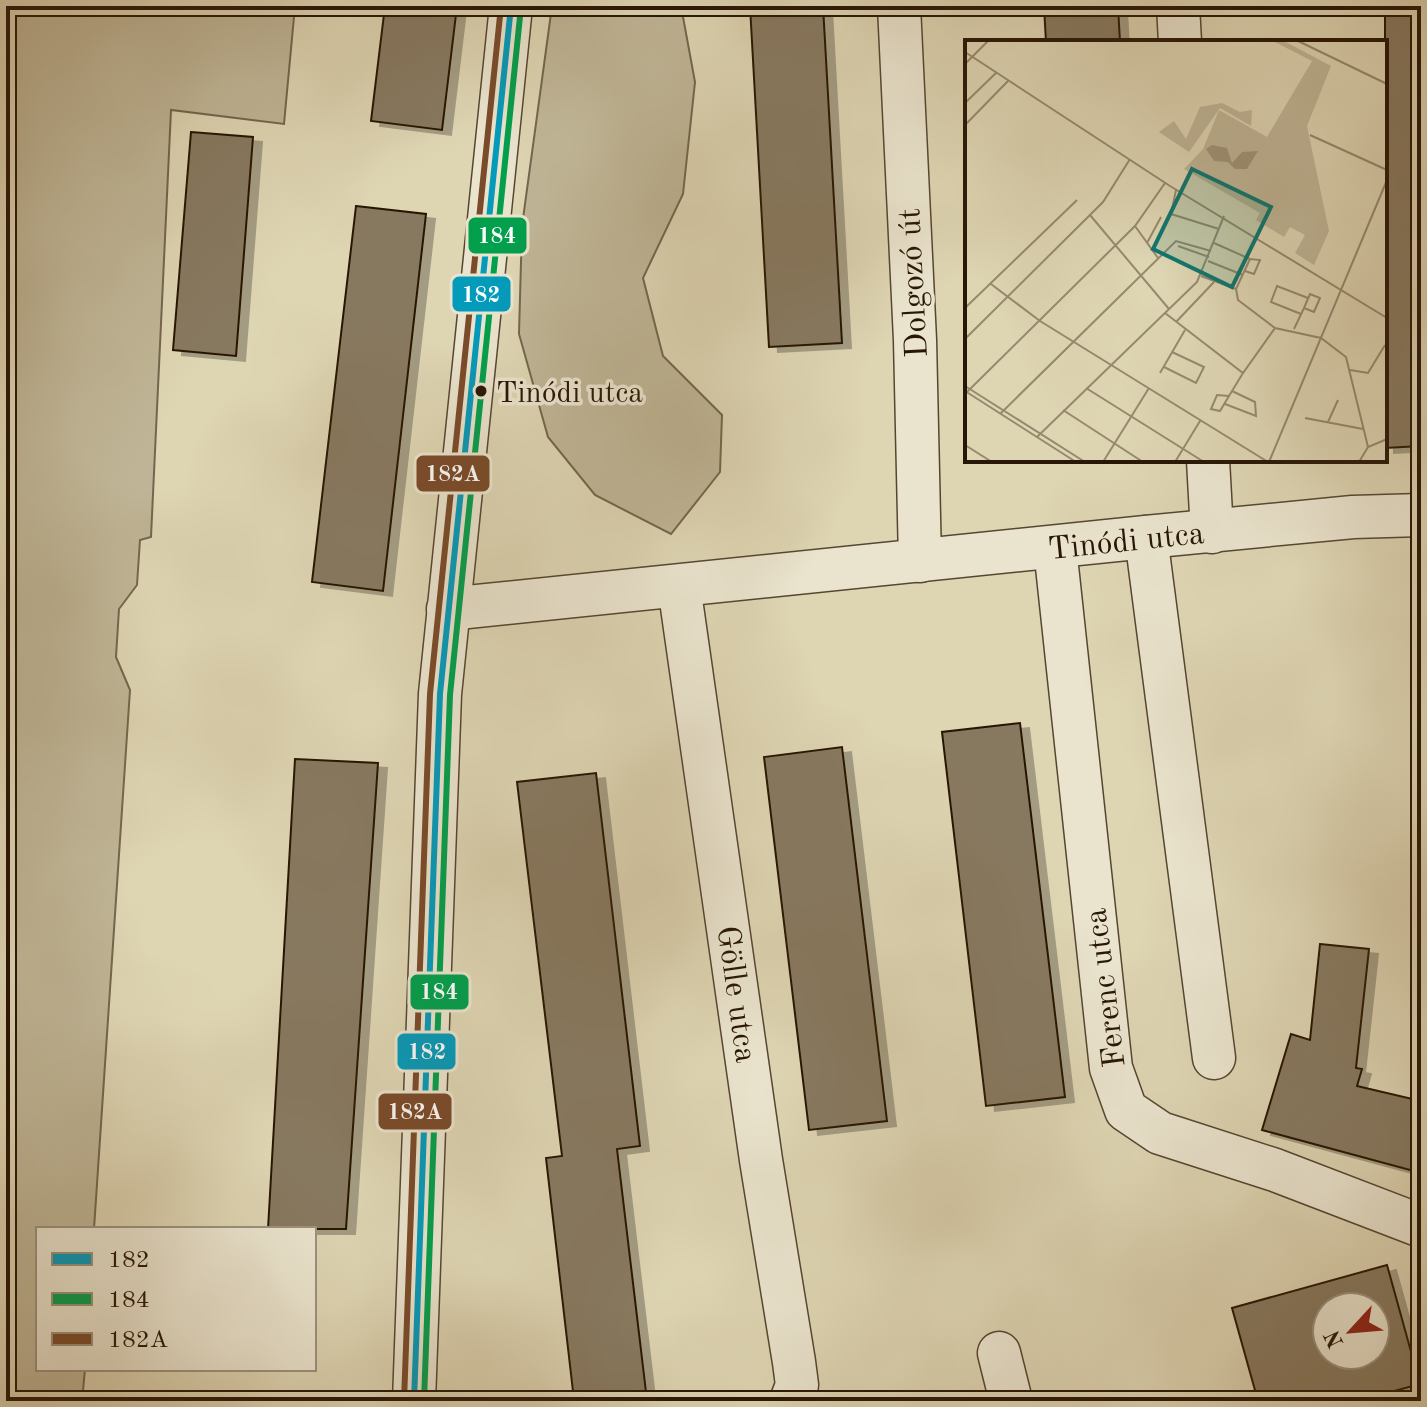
<svg xmlns="http://www.w3.org/2000/svg" width="1427" height="1407" font-family="'Old Standard TT',serif">
<style>
.green{fill:#bfb596;stroke:#74664e;stroke-width:2}
.building{fill:#877960;stroke:#281606;stroke-width:2;fill-rule:evenodd;filter:url(#shadow)}
.lines{fill:none;stroke-linecap:round;stroke-linejoin:round}
.street-casing{stroke:#564631;stroke-width:45}
.street{stroke:#eae4ce;stroke-width:42}
.bus-1-casing{stroke:#eae4ce;stroke-width:12}
.bus-2-casing{stroke:#eae4ce;stroke-width:12}
.bus-3-casing{stroke:#eae4ce;stroke-width:12}
.bus-1{stroke:#049aba;stroke-width:6}
.bus-2{stroke:#029f4d;stroke-width:6}
.bus-3{stroke:#7a4b2a;stroke-width:6}
.bus-dot{fill:#281606;stroke:#eae4ce;stroke-width:3}
.labels{text-anchor:middle;stroke-width:7;stroke-linejoin:round;paint-order:stroke}
.bus-label{font-size:30px;fill:#281606;stroke:#eae4ce;text-anchor:start}
.street-label{font-size:32px;fill:#281606;stroke:#eae4ce}
.inset-road{fill:none;stroke:#95896e;stroke-width:2}
.view{fill:#0f766e;fill-opacity:0.15;stroke:#0f766e;stroke-width:4}
.inset-edge{fill:none;stroke:#281606;stroke-width:4}
.line-badge{stroke:#eae4ce;stroke-width:3}
.badge-label{font-size:22px;text-anchor:middle;font-weight:bold;fill:#fff}
</style>
<defs>
<filter id="shadow"><feDropShadow dx="9" dy="5" stdDeviation="0" flood-color="#0004"/></filter>
</defs>
<rect width="100%" height="100%" fill="#ded5b3"/>
<filter id="stains"><feTurbulence type="fractalNoise" baseFrequency=".0025" numOctaves="4"/><feColorMatrix values="0 0 0 0 .2 0 0 0 0 .09 0 0 0 0 .02 0 0 0 .5 -.17"/></filter>
<radialGradient id="worn" r=".72"><stop offset=".6" stop-color="#630" stop-opacity="0"/><stop offset="1" stop-color="#630" stop-opacity=".3"/></radialGradient>
<!-- green -->
<g class="green">
<polygon points="6,6 295,6 284,124 171,110 151,537 140,540 137,585 119,609 116,657 130,690 94,1229 38,1229 38,1369 85,1369 82,1401 6,1401"/>
<polygon points="552,6 681,6 695,82 683,194 643,278 663,356 722,415 720,472 671,534 595,495 548,437 519,334 522,226"/>
</g>
<!-- building -->
<g class="building">
<polygon points="385,6 457,6 442,130 371,121"/>
<polygon points="750,6 823,6 842,343 769,347"/>
<polygon points="1044,6 1118,6 1120,42 1046,42"/>
<polygon points="1385,6 1414,6 1421,120 1421,446 1385,448"/>
<polygon points="191,132 253,137 236,356 173,350"/>
<polygon points="356,206 426,214 383,591 312,582"/>
<polygon points="1020,723 1065,1097 986,1106 942,732"/>
<polygon points="842,747 887,1121 809,1130 764,757"/>
<polygon points="295,759 378,763 346,1229 268,1229"/>
<polygon points="596,773 640,1146 617,1149 646,1392 574,1400 546,1158 562,1156 517,782"/>
<polygon points="1320,944 1369,949 1356,1068 1362,1069 1357,1086 1421,1101 1421,1173 1262,1130 1291,1034 1310,1040"/>
<path d="M1387,1265L1420,1384L1358,1401H1258L1232,1308ZM1327,1307H1375V1355H1327Z"/>
</g>
<g class="lines">
<defs>
<g id="street">
<polyline points="899,6 915,340 920,561"/>
<polyline points="1178,6 1180,42"/>
<polyline points="1208,460 1212,532"/>
<polyline points="1146,537 1214,1058"/>
<polyline points="1055,548 1111,1068 1126,1110 1160,1133 1275,1170 1421,1226"/>
<polyline points="679,586 761,1160 794,1362 797,1385 791,1401"/>
<polyline points="448,609 1146,537 1353,517 1421,515"/>
<polyline points="999,1353 1011,1401"/>
<polyline points="414,1401 440,694 511,6"/>
</g>
</defs>
<!-- street casing -->
<use href="#street" class="street-casing"/>
<!-- street -->
<use href="#street" class="street"/>
<defs>
<polyline id="bus-1" points="414,1401 440,694 511,6"/>
<polyline id="bus-2" points="424,1401 450,695 521,7"/>
<polyline id="bus-3" points="404,1401 430,694 501,6"/>
</defs>
<!-- bus-1 casing -->
<use href="#bus-1" class="bus-1-casing"/>
<!-- bus-2 casing -->
<use href="#bus-2" class="bus-2-casing"/>
<!-- bus-3 casing -->
<use href="#bus-3" class="bus-3-casing"/>
<!-- bus-1 -->
<use href="#bus-1" class="bus-1"/>
<!-- bus-2 -->
<use href="#bus-2" class="bus-2"/>
<!-- bus-3 -->
<use href="#bus-3" class="bus-3"/>
</g>
<!-- markers -->
<circle class="bus-dot" cx="481" cy="391" r="7"/>
<g class="labels">
<!-- bus labels -->
<g class="bus-label">
<text x="496" y="402">Tinódi utca</text>
</g>
<!-- street labels -->
<g class="street-label">
<text transform="translate(912 283) rotate(-93)" y="11">Dolgozó út</text>
<text transform="translate(1126 540) rotate(-6)" y="11">Tinódi utca</text>
<text transform="translate(1104 988) rotate(-97)" y="11">Ferenc utca</text>
<text transform="translate(738 994) rotate(82)" y="11">Gölle utca</text>
</g>
</g>
<!-- overview -->
<g transform="translate(965 40)">
<rect width="422" height="422" fill="#ded5b3"/>
<path d="M306,0H317L366,26L342,86L364,191L349,225L330,213L340,195L325,187L319,197L291,180L295,173L219,129L238,109L254,70L302,97L347,21ZM257,63L275,72L287,70L286,86L255,68L224,112L194,92L209,81L221,99L235,67Z" fill="#bfb596"/>
<path d="M247,105L262,108L267,123L277,112L293,111L282,129H270L263,122L249,121L241,109Z" fill="#a09478"/>
<path class="inset-road" d="M331,0L422,44M0,12L205,146L422,278M0,24L24,0M0,63L32,32M0,85L44,40M345,95L422,130M211,150L206,174L254,189M125,175L204,269M170,186L193,218M182,203L196,177M249,203L285,219L271,249L273,260L310,288L356,298L381,317L403,407M213,206L244,217M243,221L278,235M280,231L289,234L295,220L285,219M236,236L271,249M26,244L75,281L303,422M0,268L112,160M200,273L278,333L310,288M336,274L306,262L312,246L343,258M211,282L249,242M329,289L339,268L345,254L355,258L349,272L339,268M0,299L138,162L165,119M199,327L231,343L239,327L207,312M385,330L403,333L420,305M195,333L220,290M0,346L120,422M121,348L239,422M0,351L111,422M2,352L170,186L200,143M264,356L252,355L246,369L255,371L264,356L278,333M260,364L291,376L290,362L267,351M98,370L178,422M35,374L211,201L246,211M340,378L398,389M363,382L373,360M72,397L232,242L259,176M0,405L27,422M138,422L184,348M210,422L235,381M304,422L422,140M394,422L403,407L422,399"/>
<path class="view" d="M227,129L306,167L267,247L188,209Z"/>
<rect width="422" height="422" class="inset-edge"/>
</g>
<g class="line-badge">
<rect x="467" y="216" width="61" height="39" rx="8" fill="#029f4d"/>
<rect x="451" y="275" width="61" height="38" rx="8" fill="#049aba"/>
<rect x="415" y="454" width="76" height="39" rx="8" fill="#7a4b2a"/>
<rect x="409" y="973" width="61" height="38" rx="8" fill="#029f4d"/>
<rect x="396" y="1032" width="61" height="39" rx="8" fill="#049aba"/>
<rect x="377" y="1092" width="76" height="39" rx="8" fill="#7a4b2a"/>
</g>
<g class="badge-label">
<text x="497" y="243">184</text>
<text x="481" y="302">182</text>
<text x="453" y="481">182A</text>
<text x="439" y="999">184</text>
<text x="427" y="1059">182</text>
<text x="415" y="1119">182A</text>
</g>
<!-- margin -->
<rect width="1427" height="1407" fill="none" stroke="#ded5b3" stroke-width="32"/>
<rect x="8" y="8" width="1411" height="1391" fill="none" stroke="#281606" stroke-width="4"/>
<rect x="16" y="16" width="1395" height="1375" fill="none" stroke="#281606" stroke-width="2"/>
<!-- legend -->
<rect x="36" y="1227" width="280" height="144" fill="#eae4ce" stroke="#9c927e" stroke-width="2"/>
<rect x="52" y="1253" width="40" height="12" fill="#049aba" stroke="#9c927e" stroke-width="2"/>
<text x="108" y="1267" font-size="24" fill="#281606">182</text>
<rect x="52" y="1293" width="40" height="12" fill="#029f4d" stroke="#9c927e" stroke-width="2"/>
<text x="108" y="1307" font-size="24" fill="#281606">184</text>
<rect x="52" y="1333" width="40" height="12" fill="#7a4b2a" stroke="#9c927e" stroke-width="2"/>
<text x="108" y="1347" font-size="24" fill="#281606">182A</text>
<!-- north arrow -->
<g transform="translate(1351 1331) rotate(244)"><circle r="38" fill="#eae4ce" stroke="#9c927e" stroke-width="2"/>
<path d="M0-6L14 30L0 20L-14 30Z" fill="#8f2418"/>
<text y="-12" font-size="22" font-weight="bold" text-anchor="middle" fill="#281606">N</text>
</g>
<rect width="100%" height="100%" filter="url(#stains)"/>
<rect width="100%" height="100%" fill="url(#worn)"/>
</svg>
